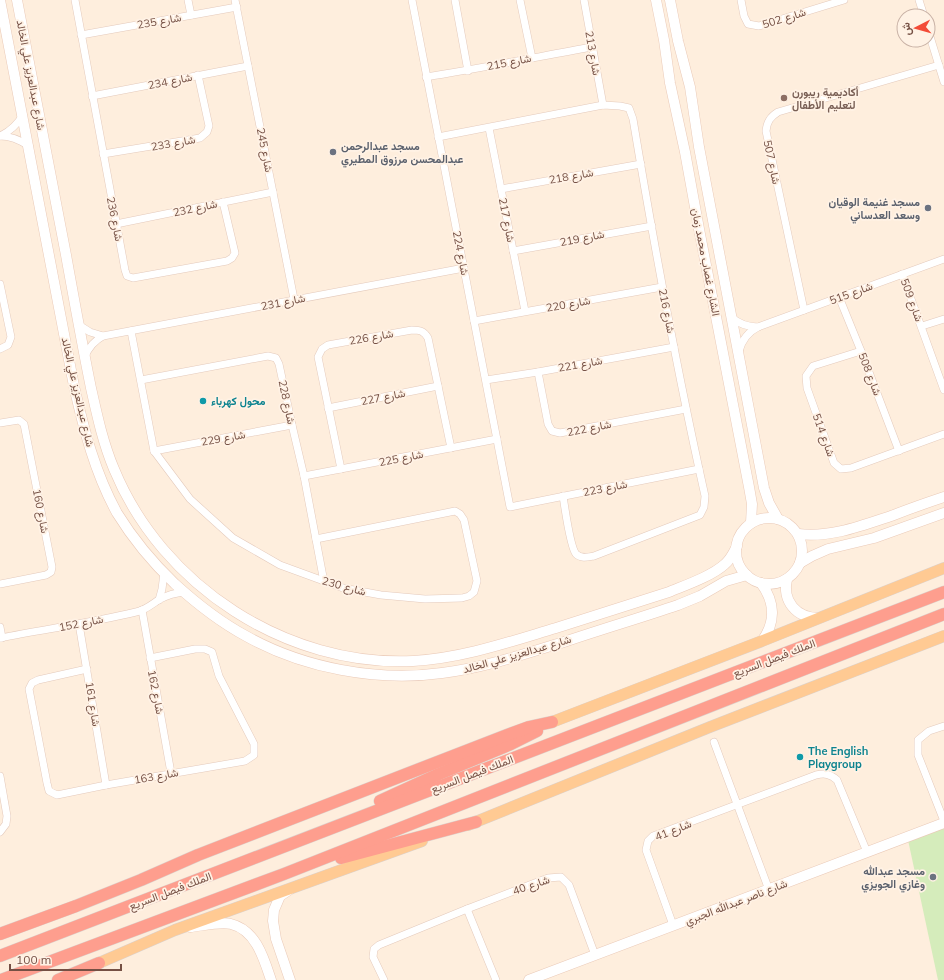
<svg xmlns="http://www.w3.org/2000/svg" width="944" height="980" font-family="Mulish,Vazirmatn,sans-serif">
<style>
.green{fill:#d5ecbb}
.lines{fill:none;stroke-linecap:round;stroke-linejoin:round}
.street-casing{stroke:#e4cabc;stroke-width:8}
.secondary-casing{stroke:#eacab8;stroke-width:11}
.primary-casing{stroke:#dbd2ce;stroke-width:12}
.highway-casing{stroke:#dbd2ce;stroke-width:13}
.street{stroke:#fff;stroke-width:7}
.secondary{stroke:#fff;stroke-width:10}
.primary{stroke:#ffca93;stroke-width:11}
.highway{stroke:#fe9e8e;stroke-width:12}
.education-dot{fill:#8d6e63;stroke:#fff2e5;stroke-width:1.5}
.worship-dot{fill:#6b7280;stroke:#fff2e5;stroke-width:1.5}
.culture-dot{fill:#0f9aa8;stroke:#fff2e5;stroke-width:1.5}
.labels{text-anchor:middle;stroke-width:3.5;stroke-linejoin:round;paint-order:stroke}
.street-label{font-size:11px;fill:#755044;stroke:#fff2e5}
.education-label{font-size:11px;font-weight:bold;fill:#785e54;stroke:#fff2e5;text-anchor:start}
.worship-label{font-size:11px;font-weight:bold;fill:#5b616d;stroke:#fff2e5;text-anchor:end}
.culture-label{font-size:11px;font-weight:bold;fill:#0d838f;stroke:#fff2e5;text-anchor:start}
</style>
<rect width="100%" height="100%" fill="#feeedd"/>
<!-- green -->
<polygon class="green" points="944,823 944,980 938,980 908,840"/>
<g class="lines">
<defs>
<g id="street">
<polyline points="75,0 125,270 127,276 133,278 227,261 232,258 235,253 223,202"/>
<polyline points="188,0 191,15"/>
<polyline points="235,0 294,299"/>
<polyline points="412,0 510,507 699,469"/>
<polyline points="455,0 468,71"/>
<polyline points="520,0 532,58"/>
<polyline points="584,0 603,105"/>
<polyline points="741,0 744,16 748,24 759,26 844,0"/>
<polyline points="919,0 924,16"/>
<polyline points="928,30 944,82"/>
<polyline points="81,35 237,7"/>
<path d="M426,77C482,68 537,57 592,47"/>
<polyline points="92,96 248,66"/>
<polyline points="489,128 525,311"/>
<path d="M0,136C11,131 17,125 23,115"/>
<path d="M0,136C11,136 20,140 29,146"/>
<path d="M438,137L603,105L620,106L629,108L633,119C654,245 677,371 705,496L704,507L700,515L594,556C588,557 581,559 576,554C570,547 565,508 563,496"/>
<polyline points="103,154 200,138 207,132 209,126 198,75"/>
<polyline points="501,189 641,164"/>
<polyline points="116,224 273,192"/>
<polyline points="513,251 652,226"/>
<polyline points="902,274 944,390"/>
<polyline points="0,284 11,337 8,345 0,349"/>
<polyline points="839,297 861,351 899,451"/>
<path d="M804,310L766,131C767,122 770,117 778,112L939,65"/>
<path d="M731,317C739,324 748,327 758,327"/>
<polyline points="474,321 662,287"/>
<polyline points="79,325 90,332 103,336"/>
<polyline points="922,326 944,319"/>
<polyline points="131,331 154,451 190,499 233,538 280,565 343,588 381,595 425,599 462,598 469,596 474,592 477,581 464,520 460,514 455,511 316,539"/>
<path d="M739,351C742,340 748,332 758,327L944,259"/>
<polyline points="861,351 813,366 806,376 807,388 834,463 841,469 851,468 944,434"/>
<path d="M85,356C89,347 94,341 103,336L464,268"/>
<polyline points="538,372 548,424 552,431 560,433 686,409"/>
<polyline points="141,380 268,356 276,358 279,364 292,425 304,476 324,582"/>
<polyline points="486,380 538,372 674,347"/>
<polyline points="328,408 438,386"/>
<polyline points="0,423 19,420 24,424 52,567 51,572 46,575 0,584"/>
<polyline points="154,451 292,425"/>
<path d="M341,469L318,357L322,349L328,345L412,330C420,330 424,331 428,338L451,448"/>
<polyline points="304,476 497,439"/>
<polyline points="159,600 162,589 164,573"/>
<polyline points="142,610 171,773"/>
<polyline points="79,624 106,785"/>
<polyline points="0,627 2,638"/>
<path d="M0,638C45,629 91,623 136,612C146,610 152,604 160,599C168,595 175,593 184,592"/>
<polyline points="87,669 38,680 32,683 29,689 47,783 49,791 57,795 106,785 245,761 254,755 254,744 219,676 212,652 205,649 195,649 150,658"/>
<polyline points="944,726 929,731 918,740 918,755 944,821"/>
<polyline points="714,742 769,890"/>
<polyline points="0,776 7,816 6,824 0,832"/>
<polyline points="467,909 496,980"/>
<path d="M673,925L646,850L648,841L653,836L816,775C825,773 830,774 837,780L867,852"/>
<polyline points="384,980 373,957 374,949 379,945 467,909 548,878 561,877 569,885 595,955"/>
</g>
<g id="secondary">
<path d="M0,0L74,386C84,430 95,473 117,513C133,539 153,563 175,584C197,604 220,622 246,636C303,668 377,682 442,673C484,668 524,654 564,642C602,629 640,618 678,605L700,596L726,581L747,575"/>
<path d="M17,0C33,85 49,170 66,255C74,299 82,344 91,388C97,415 103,443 114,469C162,586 287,667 413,661C463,658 509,642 556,628C594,616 631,604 669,592C686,585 712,576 725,564C731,559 734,552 737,546"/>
<polyline points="656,0 664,40 670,83 685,152 699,229 749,487 752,504 751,523"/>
<polyline points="670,0 678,41 690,87 699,147 764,488 769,503 778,519"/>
<circle cx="769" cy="551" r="33"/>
<path d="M798,534C830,538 861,526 891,516C909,509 926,503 944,497"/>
<polyline points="800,563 812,556 828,549 874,538 944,513"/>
<path d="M787,579C782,601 796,618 819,618"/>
<path d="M761,583C775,602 776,622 762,641"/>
<polyline points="289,890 280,896 274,910 273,921 276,939 290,980"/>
<path d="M190,927C201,926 221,921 231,924C256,930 264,959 271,980"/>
<polyline points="529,980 944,823"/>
</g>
<g id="primary">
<polyline points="552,722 762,641 944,568"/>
<polyline points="468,825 710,727 944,636"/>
<polyline points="99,963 175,930 422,841"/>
</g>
<g id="highway">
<polyline points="380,801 439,774 511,744 537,731"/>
<polyline points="341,858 476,822"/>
<polyline points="0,934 76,906 141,880 198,855 507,735 529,727 552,722"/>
<polyline points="0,956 944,592"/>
<polyline points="1,980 284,874 944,614"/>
<polyline points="58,980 99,963"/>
</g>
</defs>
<!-- street casing -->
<use href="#street" class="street-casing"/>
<!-- secondary casing -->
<use href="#secondary" class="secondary-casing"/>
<!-- primary casing -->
<use href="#primary" class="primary-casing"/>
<!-- highway casing -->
<use href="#highway" class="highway-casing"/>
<!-- street -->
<use href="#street" class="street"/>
<!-- secondary -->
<use href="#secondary" class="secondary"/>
<!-- primary -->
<use href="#primary" class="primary"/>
<!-- highway -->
<use href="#highway" class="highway"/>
</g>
<!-- markers -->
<circle class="education-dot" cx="784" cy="98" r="4"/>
<g class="worship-dot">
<circle cx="333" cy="152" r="4"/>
<circle cx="928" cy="208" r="4"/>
<circle cx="933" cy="877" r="4"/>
</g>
<g class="culture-dot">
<circle cx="203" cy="401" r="4"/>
<circle cx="800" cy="757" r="4"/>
</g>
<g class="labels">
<!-- street labels -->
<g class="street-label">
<text transform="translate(784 18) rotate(-17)" y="4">شارع 502</text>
<text transform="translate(159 21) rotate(-10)" y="4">شارع 235</text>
<text transform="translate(593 53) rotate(80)" y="4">شارع 213</text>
<text transform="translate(509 62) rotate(-11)" y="4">شارع 215</text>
<text transform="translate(31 75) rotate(79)" y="4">شارع عبدالعزيز علي الخالد</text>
<text transform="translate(170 81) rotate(-11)" y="4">شارع 234</text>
<text transform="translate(173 143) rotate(-10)" y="4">شارع 233</text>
<text transform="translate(265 150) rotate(79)" y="4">شارع 245</text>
<text transform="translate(772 162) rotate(78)" y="4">شارع 507</text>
<text transform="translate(571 176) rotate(-10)" y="4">شارع 218</text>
<text transform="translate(195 208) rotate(-12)" y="4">شارع 232</text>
<text transform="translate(115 219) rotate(79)" y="4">شارع 236</text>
<text transform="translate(507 220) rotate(79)" y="4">شارع 217</text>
<text transform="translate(582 238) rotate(-11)" y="4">شارع 219</text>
<text transform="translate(461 253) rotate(79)" y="4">شارع 224</text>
<text transform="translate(706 262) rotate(79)" y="4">الشارع غصاب محمد زمان</text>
<text transform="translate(851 293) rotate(-20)" y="4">شارع 515</text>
<text transform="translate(912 300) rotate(70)" y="4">شارع 509</text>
<text transform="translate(283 302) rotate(-11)" y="4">شارع 231</text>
<text transform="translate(568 304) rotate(-10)" y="4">شارع 220</text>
<text transform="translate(667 311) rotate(79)" y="4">شارع 216</text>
<text transform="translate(371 337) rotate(-10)" y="4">شارع 226</text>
<text transform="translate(580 364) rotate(-10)" y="4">شارع 221</text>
<text transform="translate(870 374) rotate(69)" y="4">شارع 508</text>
<text transform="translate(78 392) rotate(77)" y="4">شارع عبدالعزيز علي الخالد</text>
<text transform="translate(383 397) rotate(-11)" y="4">شارع 227</text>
<text transform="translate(287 402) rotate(78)" y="4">شارع 228</text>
<text transform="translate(589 428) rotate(-11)" y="4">شارع 222</text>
<text transform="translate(824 435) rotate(70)" y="4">شارع 514</text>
<text transform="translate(223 438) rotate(-10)" y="4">شارع 229</text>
<text transform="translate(401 458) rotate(-11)" y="4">شارع 225</text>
<text transform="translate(605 488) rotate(-11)" y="4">شارع 223</text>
<text transform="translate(41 511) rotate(79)" y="4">شارع 160</text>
<text transform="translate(344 586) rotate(15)" y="4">شارع 230</text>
<text transform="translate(81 623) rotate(-11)" y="4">شارع 152</text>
<text transform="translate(517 654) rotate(-16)" y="4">شارع عبدالعزيز علي الخالد</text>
<text transform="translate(774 658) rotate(-21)" y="4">الملك فيصل السريع</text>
<text transform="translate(156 692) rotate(79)" y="4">شارع 162</text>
<text transform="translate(93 704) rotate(81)" y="4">شارع 161</text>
<text transform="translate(472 774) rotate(-21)" y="4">الملك فيصل السريع</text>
<text transform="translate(156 776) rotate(-10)" y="4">شارع 163</text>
<text transform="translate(673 830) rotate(-22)" y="4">شارع 41</text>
<text transform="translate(531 885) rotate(-19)" y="4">شارع 40</text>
<text transform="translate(170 891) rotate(-21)" y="4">الملك فيصل السريع</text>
<text transform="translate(736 902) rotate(-21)" y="4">شارع ناصر عبدالله الجبري</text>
</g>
<!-- education labels -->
<g class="education-label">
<text x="792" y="96">أكاديمية ريبورن<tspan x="792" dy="13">لتعليم الأطفال</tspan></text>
</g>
<!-- worship labels -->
<g class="worship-label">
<text x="341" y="150" text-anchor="start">مسجد عبدالرحمن<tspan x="341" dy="13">عبدالمحسن مرزوق المطيري</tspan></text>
<text x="920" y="206">مسجد غنيمة الوقيان<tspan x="920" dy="13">وسعد العدساني</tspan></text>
<text x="925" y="875">مسجد عبدالله<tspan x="925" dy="13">وغازي الجويزي</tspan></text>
</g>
<!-- culture labels -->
<g class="culture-label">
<text x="211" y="405">محول كهرباء</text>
<text x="808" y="755">The English<tspan x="808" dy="13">Playgroup</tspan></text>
</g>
</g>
<!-- north arrow -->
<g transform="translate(916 28) rotate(264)"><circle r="19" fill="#fff2e5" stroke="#c8b1a5"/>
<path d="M0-3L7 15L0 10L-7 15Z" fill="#f34b37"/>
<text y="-6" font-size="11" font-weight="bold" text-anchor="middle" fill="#755044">ش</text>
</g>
<!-- scale -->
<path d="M10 964v6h111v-6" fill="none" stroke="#755044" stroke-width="2"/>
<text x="16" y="964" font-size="12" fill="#755044" stroke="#fff2e5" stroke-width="3" paint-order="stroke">100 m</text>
</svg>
